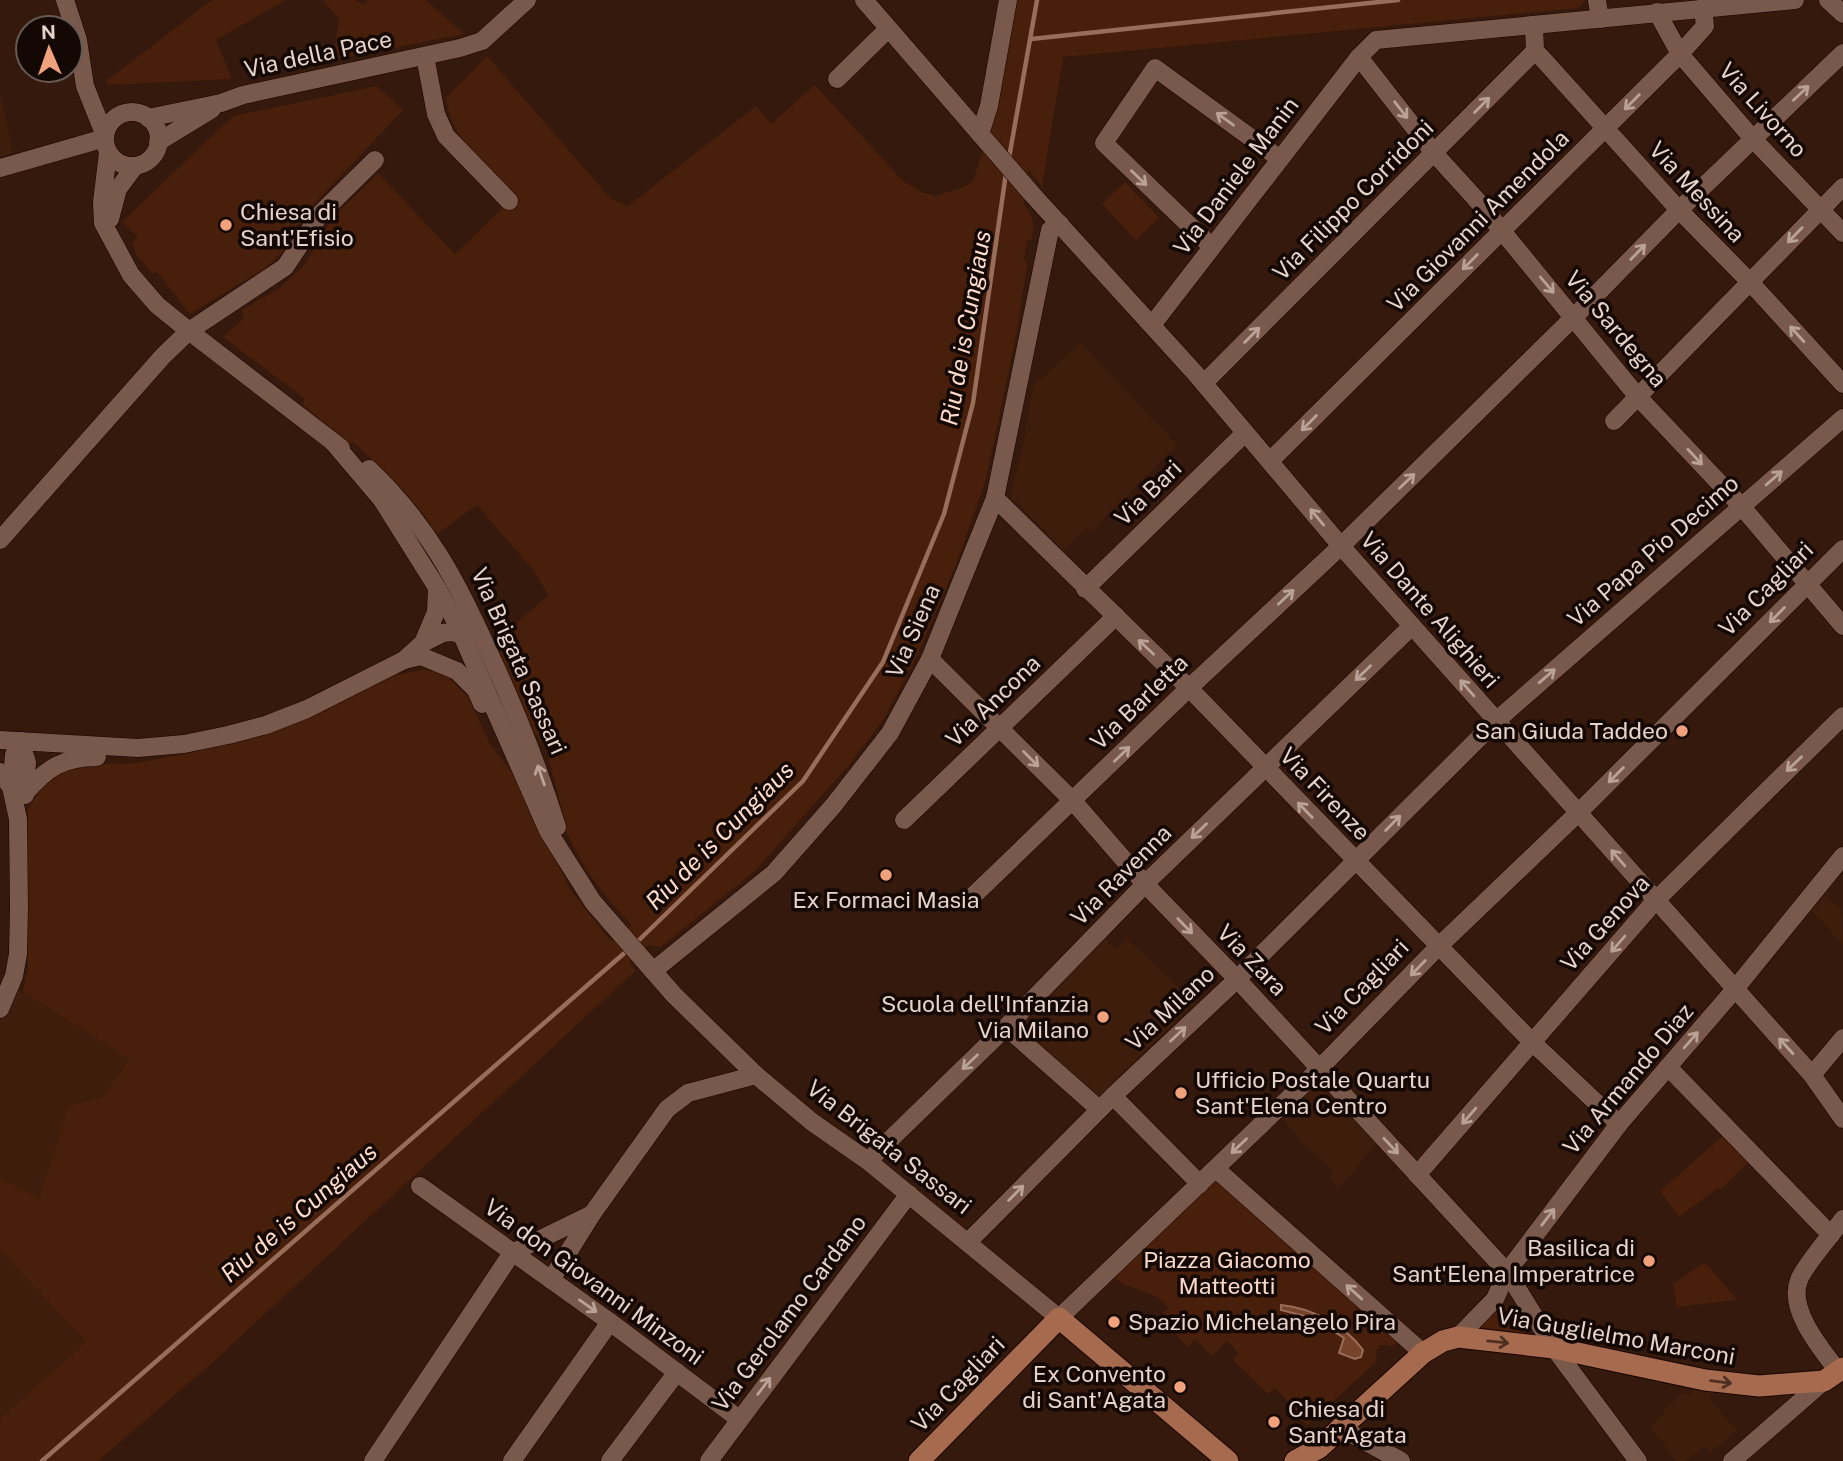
<svg xmlns="http://www.w3.org/2000/svg" width="1843" height="1461" font-family="'Public Sans',sans-serif">
<style>
.built{fill:#3e1d0c}
.green{fill:#471f0a}
.water{fill:#77432a;stroke:#986e5a;stroke-width:2}
.lines{fill:none;stroke-linecap:round;stroke-linejoin:round}
.stream{stroke:#986e5a;stroke-width:4.5}
.minor-casing{stroke:#1a0400;stroke-width:19}
.major-casing{stroke:#1a0400;stroke-width:23}
.minor{stroke:#79594b;stroke-width:18}
.major{stroke:#a66a4e;stroke-width:21}
.oneway{stroke:#baa297}
.oneway2{stroke:#4e2f22}
.poi-dot{fill:#f1a17c;stroke:#130804;stroke-width:2.5}
.labels{text-anchor:middle;stroke-width:7;stroke-linejoin:round;paint-order:stroke}
.street-label{font-size:23px;fill:#e6d3ca;stroke:#130804}
.poi-label{font-size:23px;fill:#e6d3ca;stroke:#130804;text-anchor:start}
.park-label{font-size:23px;fill:#f9d7c7;stroke:#130804}
.water-label{font-size:24px;font-style:italic;fill:#fedbcb;stroke:#130804}
</style>
<rect width="100%" height="100%" fill="#34190c"/>
<!-- built -->
<g class="built">
<polygon points="0,90 13,153 0,157"/>
<polygon points="1081,342 1177,445 1091,532 1086,528 1063,550 1010,496 1022,450 1033,386"/>
<polygon points="1825,895 1842,910 1843,944 1812,911"/>
<polygon points="1104,938 1116,949 1126,938 1199,1006 1191,1006 1096,1100 1015,1027"/>
<polygon points="0,984 21,991 129,1059 104,1096 68,1108 39,1198 0,1178"/>
<polygon points="1321,1077 1379,1141 1339,1188 1329,1179 1334,1171 1298,1139 1300,1137 1281,1117"/>
<polygon points="0,1250 86,1342 0,1418"/>
<polygon points="1694,1384 1712,1388 1710,1401 1737,1430 1711,1452 1705,1446 1685,1461 1676,1461 1650,1426 1664,1414 1662,1411 1682,1393 1692,1395"/>
</g>
<!-- green -->
<g class="green">
<polygon points="212,0 286,0 216,40 232,79 108,85 106,81"/>
<polygon points="323,0 356,0 363,5 368,0 426,0 464,34 333,60 339,19"/>
<path d="M1012,0H1585L1579,8L1063,57L1042,187L1028,169L1024,204C1034,217 1034,223 1032,239L1028,240L1024,257L1027,265L1015,342L985,483L956,564L918,654L884,719L848,766L755,871L661,947L649,945L629,962L635,971L212,1363L98,1461H0V1418L86,1342L0,1250V1178L39,1198L68,1107L104,1096L129,1059L23,992L28,969V809L46,781L79,765L135,763L180,755L275,731L397,673L399,675L422,670L433,671L446,675L468,696L491,746L512,772L571,891L611,941L632,925C603,896 581,865 564,827L566,826L547,752L533,729L495,642L548,595L534,571L477,505L437,534C414,498 384,470 353,442L350,444L303,405L304,398L223,337L244,318L242,310L278,289L303,267L331,220L378,173L455,254L515,195C486,160 454,147 446,98L487,56L611,199L628,206L756,106L771,124L815,85L903,181L922,192L935,196L962,188L973,181L992,123Z"/>
<polygon points="377,86 403,110 312,206 286,242 283,252 265,268 190,314 157,272 153,274 137,256 132,243 138,237 122,222 233,116"/>
<polygon points="1125,182 1159,218 1136,240 1102,204"/>
<polygon points="1724,1135 1749,1161 1720,1190 1718,1188 1679,1217 1660,1191"/>
<polygon points="1215,1173 1399,1340 1393,1346 1381,1345 1375,1351 1377,1358 1375,1363 1307,1425 1288,1407 1290,1404 1275,1388 1268,1394 1233,1360 1239,1353 1227,1341 1212,1356 1195,1339 1188,1347 1159,1318 1169,1307 1156,1296 1123,1284 1110,1273"/>
<polygon points="1705,1262 1737,1300 1677,1307 1673,1284"/>
<path d="M1499,1305C1514,1304 1520,1317 1528,1328L1527,1331L1523,1334L1480,1329L1481,1322Z"/>
</g>
<!-- water -->
<path class="water" d="M1281,1305C1311,1308 1345,1325 1363,1350L1361,1357L1355,1359L1339,1353L1344,1338L1312,1318L1281,1310Z"/>
<g class="lines">
<!-- stream -->
<g class="stream">
<polyline points="1031,39 1398,0"/>
<polyline points="1009,158 1037,0"/>
<polyline points="636,943 803,781 883,662 944,514 973,403 1006,173"/>
<polyline points="42,1461 629,949"/>
</g>
<defs>
<g id="minor">
<polyline points="65,0 78,40 85,86 105,136"/>
<polyline points="864,0 1032,194 1195,373 1341,546 1812,1075 1843,1119"/>
<polyline points="1597,0 1600,19"/>
<polyline points="1828,0 1843,14"/>
<polyline points="1657,12 1680,54 1753,139 1843,233"/>
<polyline points="1534,26 1535,51 1541,57 1679,210 1750,282 1843,384"/>
<polyline points="425,56 436,114 446,136 509,201"/>
<polyline points="1359,57 1434,153 1475,198 1638,397 1742,507 1843,626"/>
<polyline points="837,79 888,29"/>
<circle cx="132" cy="139" r="27"/>
<polyline points="148,118 221,103 243,95 460,48 482,41 527,0"/>
<polyline points="980,134 989,106 1008,0"/>
<polyline points="158,142 212,109"/>
<polyline points="108,153 102,202 103,223 131,275 157,305 189,331 341,448"/>
<polyline points="0,168 105,138"/>
<polyline points="110,219 118,189 135,166"/>
<polyline points="1212,247 1104,143 1155,68 1280,159"/>
<polyline points="1152,325 1359,57 1376,40 1795,0"/>
<polyline points="1204,383 1535,51"/>
<polyline points="1614,421 1843,187"/>
<polyline points="332,441 382,500 436,586 457,624 548,831 593,902 674,995 756,1075 812,1122 868,1161 1059,1318 1313,1075 1439,946 1578,813 1843,549"/>
<polyline points="1270,461 1680,54 1705,26 1703,8"/>
<path d="M369,469C428,525 458,583 491,657C517,713 539,769 557,827"/>
<polyline points="995,498 1189,688 1532,1042 1619,1124"/>
<polyline points="0,540 163,356 189,331 285,267 321,213 375,160"/>
<polyline points="1085,589 1245,433"/>
<polyline points="423,643 436,612 437,589"/>
<polyline points="930,659 1073,801 1145,884 1237,979 1507,1272 1554,1348 1638,1461"/>
<polyline points="404,660 421,656 457,671 476,690 482,704"/>
<polyline points="0,740 138,748 184,744 228,735 266,725 307,709 404,660 423,643 443,633 451,632 470,636"/>
<polyline points="20,741 27,762 25,795"/>
<polyline points="0,772 11,787 18,819 19,907 18,954 14,976 0,1009"/>
<polyline points="11,787 14,755 20,741"/>
<path d="M25,793C47,768 63,757 97,757"/>
<polyline points="904,820 1116,616"/>
<polyline points="973,896 1189,688 1341,546 1574,317 1679,210 1843,53"/>
<polyline points="653,971 774,873 833,806 890,733 930,659 995,498 1050,230 1060,224"/>
<polyline points="1006,1027 1099,1109"/>
<polyline points="1668,1067 1831,1235"/>
<polyline points="1812,1075 1843,1038"/>
<polyline points="1113,1096 1200,1184"/>
<polyline points="868,1161 1006,1027 1151,878 1412,626"/>
<polyline points="1216,1169 1423,1353"/>
<polyline points="1417,1175 1655,901 1843,716"/>
<polyline points="420,1186 610,1322 739,1419"/>
<polyline points="968,1242 1113,1096 1233,983 1496,721 1843,418"/>
<polyline points="551,1280 592,1214 667,1109 688,1093 756,1075"/>
<polyline points="1458,1337 1495,1299 1507,1272 1619,1124 1735,989 1843,856"/>
<path d="M1838,1371C1822,1350 1787,1309 1799,1280C1804,1266 1833,1233 1843,1219"/>
<polyline points="1339,1427 1401,1461"/>
<polyline points="373,1461 512,1253 592,1214"/>
<polyline points="512,1461 610,1322"/>
<polyline points="610,1461 677,1372"/>
<polyline points="709,1461 909,1194"/>
<polyline points="1732,1461 1824,1381"/>
</g>
<g id="major">
<polyline points="919,1461 1059,1318 1228,1461"/>
<polyline points="1295,1461 1319,1448 1423,1353 1443,1341 1458,1337 1554,1348 1705,1380 1759,1386 1824,1381 1843,1368"/>
</g>
</defs>
<!-- minor casing -->
<use href="#minor" class="minor-casing"/>
<!-- major casing -->
<use href="#major" class="major-casing"/>
<!-- minor -->
<use href="#minor" class="minor"/>
<!-- major -->
<use href="#major" class="major"/>
</g>
<!-- one-way arrows -->
<defs><path id="oneway-shaft" d="M-6 0H5M1.5-3L5.5 0L1.5 3" fill="none" stroke-width="1.6" stroke-linecap="round" stroke-linejoin="round" transform="scale(1.75)"/></defs>
<g class="oneway">
<use href="#oneway-shaft" transform="translate(1801 93) rotate(-43)"/>
<use href="#oneway-shaft" transform="translate(1632 102) rotate(135)"/>
<use href="#oneway-shaft" transform="translate(1482 105) rotate(-45)"/>
<use href="#oneway-shaft" transform="translate(1401 110) rotate(52)"/>
<use href="#oneway-shaft" transform="translate(1225 119) rotate(-144)"/>
<use href="#oneway-shaft" transform="translate(1139 178) rotate(44)"/>
<use href="#oneway-shaft" transform="translate(1795 235) rotate(134)"/>
<use href="#oneway-shaft" transform="translate(1638 252) rotate(-46)"/>
<use href="#oneway-shaft" transform="translate(1470 262) rotate(135)"/>
<use href="#oneway-shaft" transform="translate(1547 285) rotate(50)"/>
<use href="#oneway-shaft" transform="translate(1797 334) rotate(-132)"/>
<use href="#oneway-shaft" transform="translate(1252 335) rotate(-45)"/>
<use href="#oneway-shaft" transform="translate(1309 423) rotate(135)"/>
<use href="#oneway-shaft" transform="translate(1695 457) rotate(47)"/>
<use href="#oneway-shaft" transform="translate(1774 478) rotate(-41)"/>
<use href="#oneway-shaft" transform="translate(1407 481) rotate(-44)"/>
<use href="#oneway-shaft" transform="translate(1317 517) rotate(-130)"/>
<use href="#oneway-shaft" transform="translate(1286 597) rotate(-43)"/>
<use href="#oneway-shaft" transform="translate(1777 615) rotate(135)"/>
<use href="#oneway-shaft" transform="translate(1146 647) rotate(-136)"/>
<use href="#oneway-shaft" transform="translate(1363 673) rotate(136)"/>
<use href="#oneway-shaft" transform="translate(1547 676) rotate(-41)"/>
<use href="#oneway-shaft" transform="translate(1467 688) rotate(-131)"/>
<use href="#oneway-shaft" transform="translate(1122 754) rotate(-44)"/>
<use href="#oneway-shaft" transform="translate(1031 759) rotate(45)"/>
<use href="#oneway-shaft" transform="translate(1794 764) rotate(136)"/>
<use href="#oneway-shaft" transform="translate(541 775) rotate(-109)"/>
<use href="#oneway-shaft" transform="translate(1616 775) rotate(135)"/>
<use href="#oneway-shaft" transform="translate(1305 810) rotate(-134)"/>
<use href="#oneway-shaft" transform="translate(1393 823) rotate(-45)"/>
<use href="#oneway-shaft" transform="translate(1199 831) rotate(136)"/>
<use href="#oneway-shaft" transform="translate(1618 858) rotate(-131)"/>
<use href="#oneway-shaft" transform="translate(1185 926) rotate(46)"/>
<use href="#oneway-shaft" transform="translate(1618 944) rotate(131)"/>
<use href="#oneway-shaft" transform="translate(1418 968) rotate(134)"/>
<use href="#oneway-shaft" transform="translate(1178 1034) rotate(-43)"/>
<use href="#oneway-shaft" transform="translate(1691 1040) rotate(-49)"/>
<use href="#oneway-shaft" transform="translate(1786 1046) rotate(-132)"/>
<use href="#oneway-shaft" transform="translate(970 1062) rotate(136)"/>
<use href="#oneway-shaft" transform="translate(1469 1116) rotate(131)"/>
<use href="#oneway-shaft" transform="translate(1239 1146) rotate(136)"/>
<use href="#oneway-shaft" transform="translate(1391 1146) rotate(47)"/>
<use href="#oneway-shaft" transform="translate(1016 1193) rotate(-45)"/>
<use href="#oneway-shaft" transform="translate(1548 1217) rotate(-53)"/>
<use href="#oneway-shaft" transform="translate(1354 1292) rotate(-138)"/>
<use href="#oneway-shaft" transform="translate(588 1306) rotate(35)"/>
<use href="#oneway-shaft" transform="translate(764 1386) rotate(-53)"/>
</g>
<g class="oneway2">
<use href="#oneway-shaft" transform="translate(1498 1342) rotate(6)"/>
<use href="#oneway-shaft" transform="translate(1721 1382) rotate(7)"/>
</g>
<!-- markers -->
<g class="poi-dot">
<circle cx="226" cy="225" r="7"/>
<circle cx="1682" cy="731" r="7"/>
<circle cx="886" cy="875" r="7"/>
<circle cx="1103" cy="1017" r="7"/>
<circle cx="1181" cy="1093" r="7"/>
<circle cx="1649" cy="1261" r="7"/>
<circle cx="1114" cy="1322" r="7"/>
<circle cx="1180" cy="1387" r="7"/>
<circle cx="1274" cy="1422" r="7"/>
</g>
<g class="labels">
<!-- street labels -->
<g class="street-label">
<text transform="translate(318 54) rotate(-12)" y="8">Via della Pace</text>
<text transform="translate(1763 110) rotate(48)" y="8">Via Livorno</text>
<text transform="translate(1236 176) rotate(-53)" y="8">Via Daniele Manin</text>
<text transform="translate(1697 192) rotate(47)" y="8">Via Messina</text>
<text transform="translate(1353 200) rotate(-45)" y="8">Via Filippo Corridoni</text>
<text transform="translate(1478 221) rotate(-45)" y="8">Via Giovanni Amendola</text>
<text transform="translate(1616 329) rotate(50)" y="8">Via Sardegna</text>
<text transform="translate(1148 493) rotate(-44)" y="8">Via Bari</text>
<text transform="translate(1653 551) rotate(-41)" y="8">Via Papa Pio Decimo</text>
<text transform="translate(1766 589) rotate(-45)" y="8">Via Cagliari</text>
<text transform="translate(1430 610) rotate(49)" y="8">Via Dante Alighieri</text>
<text transform="translate(913 631) rotate(-66)" y="8">Via Siena</text>
<text transform="translate(519 661) rotate(66)" y="8">Via Brigata Sassari</text>
<text transform="translate(993 701) rotate(-44)" y="8">Via Ancona</text>
<text transform="translate(1139 702) rotate(-44)" y="8">Via Barletta</text>
<text transform="translate(1325 794) rotate(46)" y="8">Via Firenze</text>
<text transform="translate(1121 875) rotate(-45)" y="8">Via Ravenna</text>
<text transform="translate(1605 923) rotate(-48)" y="8">Via Genova</text>
<text transform="translate(1252 960) rotate(46)" y="8">Via Zara</text>
<text transform="translate(1362 987) rotate(-46)" y="8">Via Cagliari</text>
<text transform="translate(1170 1008) rotate(-43)" y="8">Via Milano</text>
<text transform="translate(1628 1079) rotate(-50)" y="8">Via Armando Diaz</text>
<text transform="translate(889 1147) rotate(38)" y="8">Via Brigata Sassari</text>
<text transform="translate(594 1282) rotate(36)" y="8">Via don Giovanni Minzoni</text>
<text transform="translate(789 1313) rotate(-53)" y="8">Via Gerolamo Cardano</text>
<text transform="translate(1616 1336) rotate(10)" y="8">Via Guglielmo Marconi</text>
<text transform="translate(958 1384) rotate(-46)" y="8">Via Cagliari</text>
</g>
<!-- poi labels -->
<g class="poi-label">
<text x="240" y="220">Chiesa di<tspan x="240" dy="26">Sant'Efisio</tspan></text>
<text x="1668" y="739" text-anchor="end">San Giuda Taddeo</text>
<text x="886" y="908" text-anchor="middle">Ex Formaci Masia</text>
<text x="1089" y="1012" text-anchor="end">Scuola dell'Infanzia<tspan x="1089" dy="26">Via Milano</tspan></text>
<text x="1195" y="1088">Ufficio Postale Quartu<tspan x="1195" dy="26">Sant'Elena Centro</tspan></text>
<text x="1635" y="1256" text-anchor="end">Basilica di<tspan x="1635" dy="26">Sant'Elena Imperatrice</tspan></text>
<text x="1128" y="1330">Spazio Michelangelo Pira</text>
<text x="1166" y="1382" text-anchor="end">Ex Convento<tspan x="1166" dy="26">di Sant'Agata</tspan></text>
<text x="1288" y="1417">Chiesa di<tspan x="1288" dy="26">Sant'Agata</tspan></text>
</g>
<!-- park labels -->
<g class="park-label">
<text x="1227" y="1268">Piazza Giacomo<tspan x="1227" dy="26">Matteotti</tspan></text>
</g>
<!-- water labels -->
<g class="water-label">
<text transform="translate(966 328) rotate(-80)" y="8">Riu de is Cungiaus</text>
<text transform="translate(720 836) rotate(-45)" y="8">Riu de is Cungiaus</text>
<text transform="translate(299 1213) rotate(-41)" y="8">Riu de is Cungiaus</text>
</g>
</g>
<!-- north arrow -->
<g transform="translate(49 49) rotate(358)"><circle r="33" fill="#130804" stroke="#675953" stroke-width="2"/>
<path d="M0-5L12 26L0 18L-12 26Z" fill="#f1a17c"/>
<text y="-10" font-size="19" font-weight="bold" text-anchor="middle" fill="#e6d3ca">N</text>
</g>
</svg>
